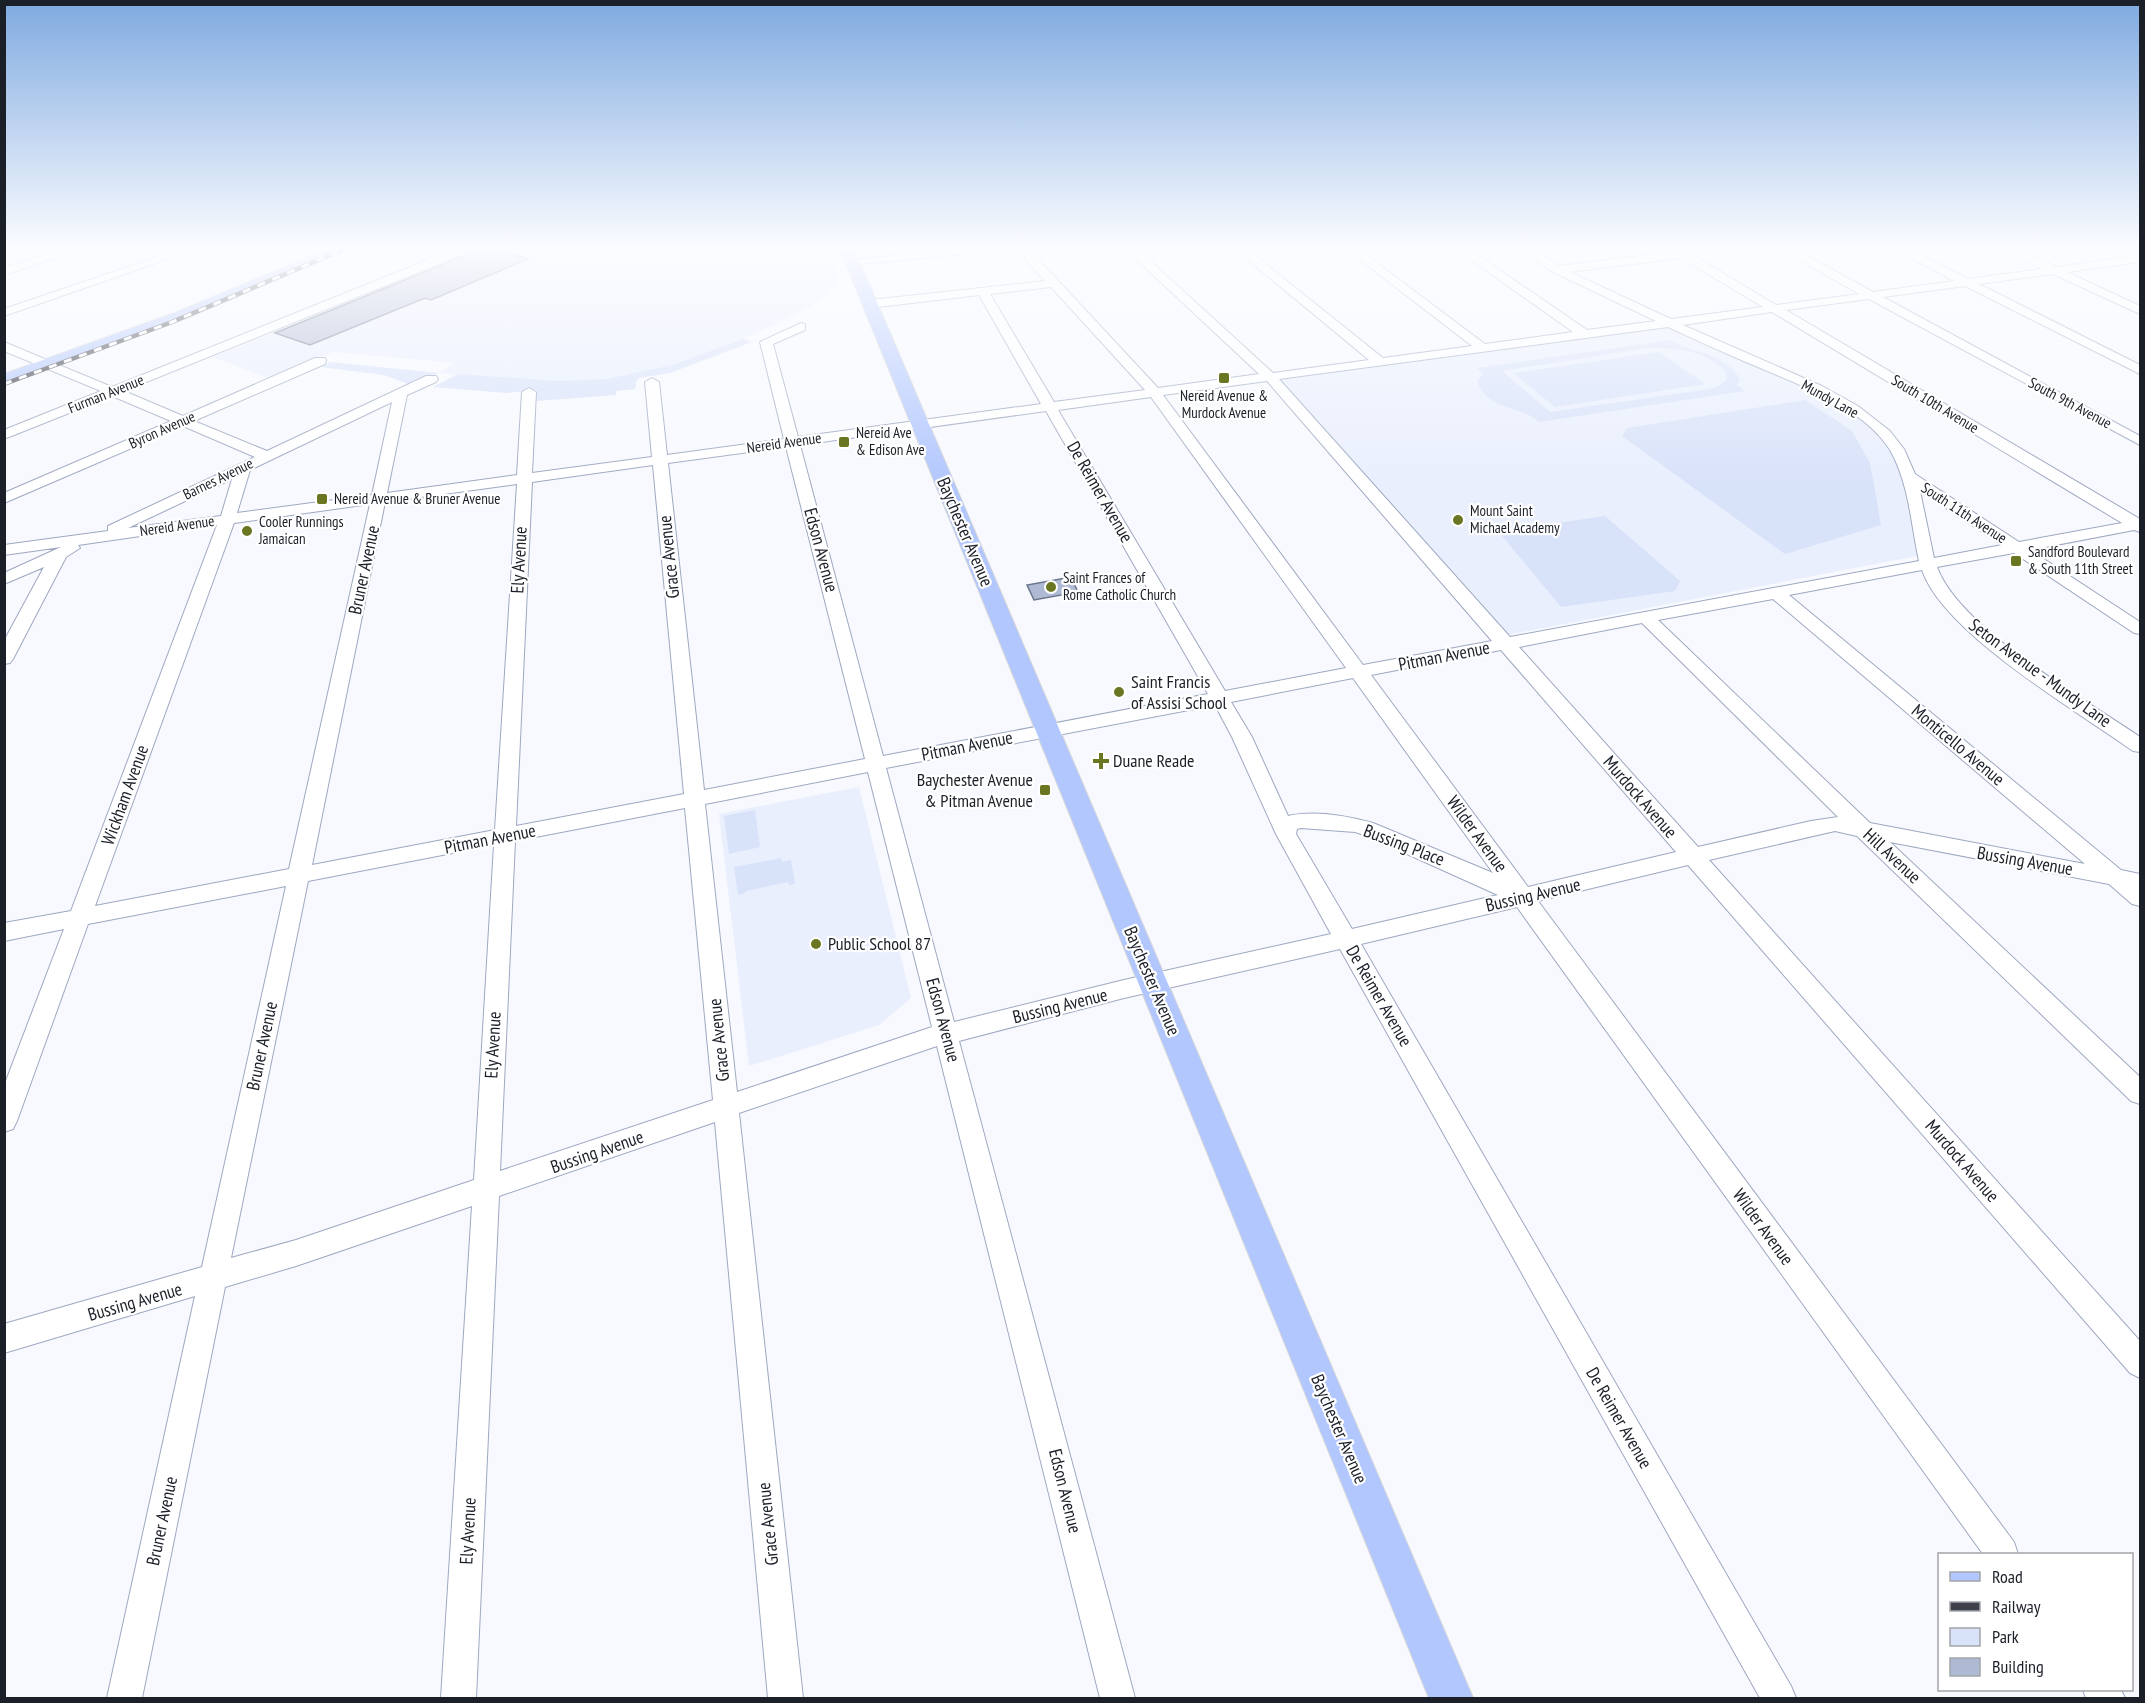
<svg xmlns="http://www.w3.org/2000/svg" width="2145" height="1703" font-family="'PT Sans Narrow',sans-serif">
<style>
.built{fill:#e9effd}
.green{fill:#d8e2f9;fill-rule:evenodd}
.building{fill:#aeb9d3;stroke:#6b758d;stroke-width:1.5}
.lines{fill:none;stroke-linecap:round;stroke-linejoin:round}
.minor-casing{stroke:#9da8c1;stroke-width:2}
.major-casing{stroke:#d6d7d8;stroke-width:2}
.minor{fill:#fff;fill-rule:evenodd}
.major{fill:#b2c7fe;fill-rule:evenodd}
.rail-casing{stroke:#3e414a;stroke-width:4.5}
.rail{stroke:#fff;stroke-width:3;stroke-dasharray:8;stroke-linecap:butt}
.poi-dot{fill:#6a7621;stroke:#fff;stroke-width:2}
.labels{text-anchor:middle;stroke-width:4.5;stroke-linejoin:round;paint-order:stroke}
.far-street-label{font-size:15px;fill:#1b1f28;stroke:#fff}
.far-poi-label{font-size:15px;fill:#1b1f28;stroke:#fff;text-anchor:start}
.street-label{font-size:18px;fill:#1b1f28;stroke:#fff}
.poi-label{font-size:18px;fill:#1b1f28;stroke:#fff;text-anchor:start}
</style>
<rect width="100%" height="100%" fill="#f7f9fe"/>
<!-- built -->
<g class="built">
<polygon points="489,245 819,245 827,249 836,264 835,285 824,298 796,315 743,339 672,365 606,379 557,381 519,380 439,373 455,363 333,352 270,379 213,357"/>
<polygon points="1669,326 1835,401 1867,421 1883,438 1899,465 1917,556 1507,635 1280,380"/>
<polygon points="859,787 911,998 879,1025 749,1066 719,814"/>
</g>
<!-- green -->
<g class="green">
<polygon points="743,339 752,342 670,373 639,378 636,382 635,389 616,391 616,395 536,401 537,390 506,393 433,387 458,374 557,381 606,379 672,365"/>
<path d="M1671,340C1695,355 1723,351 1740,379L1737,385L1745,391L1539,422C1518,403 1491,414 1477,381L1483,374L1477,368ZM1648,348C1676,348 1705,350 1725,371L1727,379L1719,386L1710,389L1550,412L1502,371Z"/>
<polygon points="1659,352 1705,384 1555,407 1513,373"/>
<polygon points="330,362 439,373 408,384 384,375 321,367"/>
<polygon points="1805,400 1852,431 1870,463 1881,525 1785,554 1622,436 1627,428"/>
<polygon points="1605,516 1680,581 1675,591 1561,607 1499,532"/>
<polygon points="755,810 760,847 729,854 724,816"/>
<polygon points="781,858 782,862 791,860 795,884 789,885 788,882 746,891 745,893 738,895 734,867"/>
</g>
<!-- building -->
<g class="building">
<polygon points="486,247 528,259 431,300 425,298 310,345 275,333"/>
<polygon points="1071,577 1078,592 1034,600 1027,585"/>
</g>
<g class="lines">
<defs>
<g id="minor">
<polygon points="76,245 93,245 4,275 4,268"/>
<polygon points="192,245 208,245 4,316 4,309"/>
<path d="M402,245H419L445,253L465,245H480L451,259L124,391L183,416L315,358H325L326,361L325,364L194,421L267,451L426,376H436L438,379L436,382L407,395L387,493L517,475L522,392L529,388L536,392L532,473L652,457L645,382L652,378L659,382L667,455L784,439L760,342L801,323L805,324V330L773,344L798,437L1041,404L979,295L870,308L864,304L870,300L1045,281L1016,249L849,265V261L853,260L987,245H1025L1158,388L1259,374L1121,245H1133L1273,373L1369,360L1230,245H1242L1383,358L1472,346L1341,245H1353L1485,344L1573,332L1450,245H1463L1587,330L1656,321L1553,272L1513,245H1526L1559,266L1672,252L1663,245H1676L1776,305L1859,294L1773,245H1787L1873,292L1954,281L1887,245H1901L1968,279L2042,269L1994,245H2008L2056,267L2127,257L2104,245H2119L2140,255V262L2067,272L2140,306V314L2053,274L1979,284L2140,365V374L1965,286L1883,297L2140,436V445L1869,299L1786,310L2140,519V532L2134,530L2030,550L2140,622V634L2134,633L2014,553L1937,567C1959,628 2086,700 2140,737V752L2133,751C2077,711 1943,633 1922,570L1789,595L2121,870L2140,874V906L2132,904L2109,884L1890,842L2140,1077V1104L2131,1101L1857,836L1835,831L1709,860L2140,1341V1378L2130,1373L1688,865L1538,901L2014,1542L2018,1554H1983L1517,907L1361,944L1791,1686L1796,1698H1760L1340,949L1124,998L959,1041L1135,1698H1100L937,1046L739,1113L803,1698H768L715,1122L499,1196L476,1698H441L472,1206L296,1266L225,1287L142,1698H107L195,1296L4,1353V1324L202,1267L286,886L88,924L17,1121L13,1129L4,1132V1086L64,929L4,941V923L71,911L217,525L78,545L80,548L66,557L13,659L10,663L4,664V641L44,567L4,584V573L61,547L4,555V545L108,531V526L255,457L183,426L4,503V493L171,421L112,396L4,439V430L101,391L4,351V342L112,387L435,257ZM1681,258L1763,307L1671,319L1570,272ZM1051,287L1145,390L1054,402L990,294ZM1772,312L2122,523L2019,542L1915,474L1904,449L1890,431L1858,406L1822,386L1683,325ZM1668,327C1692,338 1715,349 1739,359C1786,380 1862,404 1890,450C1909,483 1911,525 1919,561L1510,637L1279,379ZM1267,381L1492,641L1363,665L1163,395ZM1151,397L1346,668L1225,691L1058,410ZM392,402L372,495L237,513L250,470ZM1046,411L1208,694L883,756L800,445ZM786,447L865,759L704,790L668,463ZM653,465L684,794L516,826L532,482ZM232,479L221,516L128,528ZM517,484L495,830L312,865L385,502ZM1920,491L2002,545L1934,558ZM370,504L289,869L95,906L234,523ZM1773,599L2085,864L1870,823L1658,620ZM1642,623L1836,815L1838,817L1811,821L1698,847L1519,647ZM1501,650L1676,852L1528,887L1371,675ZM1353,678L1493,873L1373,823C1348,816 1314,810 1288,816L1252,737L1231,702ZM1215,705L1232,737L1276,834L1331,934L1124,980L954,1022L886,768ZM868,772L932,1027L737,1092L705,804ZM685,808L713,1100L500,1171L515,841ZM1301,828L1355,832L1367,836L1498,895L1352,929L1296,834L1297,829ZM494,845L474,1180L296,1240L231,1258L308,881Z"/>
<polygon points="2083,1690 2121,1690 2125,1698 2086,1698"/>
</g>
<g id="major">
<polygon points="337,245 357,245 187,318 4,385 4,374 177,312"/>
<polygon points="833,245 848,245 858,258 1473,1698 1429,1698 844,259"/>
</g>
</defs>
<!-- minor casing -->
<use href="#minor" class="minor-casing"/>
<!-- major casing -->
<use href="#major" class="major-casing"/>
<!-- minor -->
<use href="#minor" class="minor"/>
<!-- major -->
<use href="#major" class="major"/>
<defs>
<polyline id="rail" points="4,384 172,322 354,245"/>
</defs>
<!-- rail casing -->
<use href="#rail" class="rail-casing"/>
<!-- rail -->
<use href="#rail" class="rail"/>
</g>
<!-- sky -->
<linearGradient id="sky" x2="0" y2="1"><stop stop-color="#7faae0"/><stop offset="0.51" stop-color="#fbfcff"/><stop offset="1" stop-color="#fbfcff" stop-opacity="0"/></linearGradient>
<rect width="2145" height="484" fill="url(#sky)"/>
<!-- markers -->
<g class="poi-dot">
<rect x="1218" y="372" width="12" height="12" rx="3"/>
<rect x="838" y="436" width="12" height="12" rx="3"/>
<rect x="316" y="493" width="12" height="12" rx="3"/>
<circle cx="1458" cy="520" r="6"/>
<circle cx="247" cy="531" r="6"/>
<rect x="2010" y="555" width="12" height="12" rx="3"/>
<circle cx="1051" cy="587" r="6"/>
<circle cx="1119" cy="692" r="6"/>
<path d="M1098 752h6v6h6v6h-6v6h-6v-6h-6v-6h6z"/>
<rect x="1039" y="784" width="12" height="12" rx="3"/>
<circle cx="816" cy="944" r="6"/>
</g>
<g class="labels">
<!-- far-street labels -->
<g class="far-street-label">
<text transform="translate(106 394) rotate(-22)" y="5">Furman Avenue</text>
<text transform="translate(1830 399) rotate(29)" y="5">Mundy Lane</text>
<text transform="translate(2070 403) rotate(28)" y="5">South 9th Avenue</text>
<text transform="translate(1935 404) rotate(31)" y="5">South 10th Avenue</text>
<text transform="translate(162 430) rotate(-24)" y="5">Byron Avenue</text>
<text transform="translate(784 443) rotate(-8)" y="5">Nereid Avenue</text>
<text transform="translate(218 479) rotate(-26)" y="5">Barnes Avenue</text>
<text transform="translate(1964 513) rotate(33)" y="5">South 11th Avenue</text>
<text transform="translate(177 526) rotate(-8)" y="5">Nereid Avenue</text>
</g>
<!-- far-poi labels -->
<g class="far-poi-label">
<text x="1224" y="401" text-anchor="middle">Nereid Avenue &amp;<tspan x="1224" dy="17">Murdock Avenue</tspan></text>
<text x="856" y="438">Nereid Ave<tspan x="856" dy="17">&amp; Edison Ave</tspan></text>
<text x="334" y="504">Nereid Avenue &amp; Bruner Avenue</text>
<text x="1470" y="516">Mount Saint<tspan x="1470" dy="17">Michael Academy</tspan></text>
<text x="259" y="527">Cooler Runnings<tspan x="259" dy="17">Jamaican</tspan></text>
<text x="2028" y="557">Sandford Boulevard<tspan x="2028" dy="17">&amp; South 11th Street</tspan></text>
<text x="1063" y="583">Saint Frances of<tspan x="1063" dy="17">Rome Catholic Church</tspan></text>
</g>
<!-- street labels -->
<g class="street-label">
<text transform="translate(1100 492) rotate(60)" y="6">De Reimer Avenue</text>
<text transform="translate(965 532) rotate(67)" y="6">Baychester Avenue</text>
<text transform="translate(821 550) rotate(75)" y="6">Edson Avenue</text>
<text transform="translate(669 557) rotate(-96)" y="6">Grace Avenue</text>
<text transform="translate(519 560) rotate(-87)" y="6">Ely Avenue</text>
<text transform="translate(364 570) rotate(-78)" y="6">Bruner Avenue</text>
<text transform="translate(1444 656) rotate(-11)" y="6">Pitman Avenue</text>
<text transform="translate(2040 673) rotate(36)" y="6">Seton Avenue - Mundy Lane</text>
<text transform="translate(1958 745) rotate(40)" y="6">Monticello Avenue</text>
<text transform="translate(967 746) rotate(-11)" y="6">Pitman Avenue</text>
<text transform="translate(125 795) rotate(-70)" y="6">Wickham Avenue</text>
<text transform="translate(1640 797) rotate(49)" y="6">Murdock Avenue</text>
<text transform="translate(1477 834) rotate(54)" y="6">Wilder Avenue</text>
<text transform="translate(490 839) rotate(-11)" y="6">Pitman Avenue</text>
<text transform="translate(1404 845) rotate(21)" y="6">Bussing Place</text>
<text transform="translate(1892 856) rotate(43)" y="6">Hill Avenue</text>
<text transform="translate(2025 861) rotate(10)" y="6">Bussing Avenue</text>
<text transform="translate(1533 895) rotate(-13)" y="6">Bussing Avenue</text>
<text transform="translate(1152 981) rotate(67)" y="6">Baychester Avenue</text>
<text transform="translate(1379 996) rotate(60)" y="6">De Reimer Avenue</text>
<text transform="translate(1060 1006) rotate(-14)" y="6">Bussing Avenue</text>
<text transform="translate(943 1020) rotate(75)" y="6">Edson Avenue</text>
<text transform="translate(719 1040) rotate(-96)" y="6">Grace Avenue</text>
<text transform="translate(493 1045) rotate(-87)" y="6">Ely Avenue</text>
<text transform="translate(262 1046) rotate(-78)" y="6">Bruner Avenue</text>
<text transform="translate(597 1152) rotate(-19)" y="6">Bussing Avenue</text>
<text transform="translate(1962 1161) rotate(49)" y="6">Murdock Avenue</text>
<text transform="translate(1763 1227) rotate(54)" y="6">Wilder Avenue</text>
<text transform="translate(135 1302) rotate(-16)" y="6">Bussing Avenue</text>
<text transform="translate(1619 1418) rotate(60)" y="6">De Reimer Avenue</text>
<text transform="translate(1339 1429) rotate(67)" y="6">Baychester Avenue</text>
<text transform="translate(1065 1491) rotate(76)" y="6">Edson Avenue</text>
<text transform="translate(162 1521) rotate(-78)" y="6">Bruner Avenue</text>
<text transform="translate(768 1524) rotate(-96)" y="6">Grace Avenue</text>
<text transform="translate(468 1531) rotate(-87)" y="6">Ely Avenue</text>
</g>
<!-- poi labels -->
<g class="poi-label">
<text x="1131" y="688">Saint Francis<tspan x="1131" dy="21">of Assisi School</tspan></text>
<text x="1113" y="767">Duane Reade</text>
<text x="1033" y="786" text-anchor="end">Baychester Avenue<tspan x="1033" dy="21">&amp; Pitman Avenue</tspan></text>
<text x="828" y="950">Public School 87</text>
</g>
</g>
<!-- border -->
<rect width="2145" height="1703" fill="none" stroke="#1b1f28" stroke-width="12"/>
<!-- legend -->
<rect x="1938" y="1553" width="195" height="138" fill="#ffffff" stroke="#a4a5a9" stroke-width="1.5"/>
<rect x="1950" y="1572" width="30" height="9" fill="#b2c7fe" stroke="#a4a5a9" stroke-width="1.5"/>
<text x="1992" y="1583" font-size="18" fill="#1b1f28">Road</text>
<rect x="1950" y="1602" width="30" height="9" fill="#3e414a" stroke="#a4a5a9" stroke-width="1.5"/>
<text x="1992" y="1613" font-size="18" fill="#1b1f28">Railway</text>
<rect x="1950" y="1628" width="30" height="18" fill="#d8e2f9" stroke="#a4a5a9" stroke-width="1.5"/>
<text x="1992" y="1643" font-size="18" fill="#1b1f28">Park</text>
<rect x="1950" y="1658" width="30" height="18" fill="#aeb9d3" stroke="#a4a5a9" stroke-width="1.5"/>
<text x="1992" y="1673" font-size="18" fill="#1b1f28">Building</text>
</svg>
